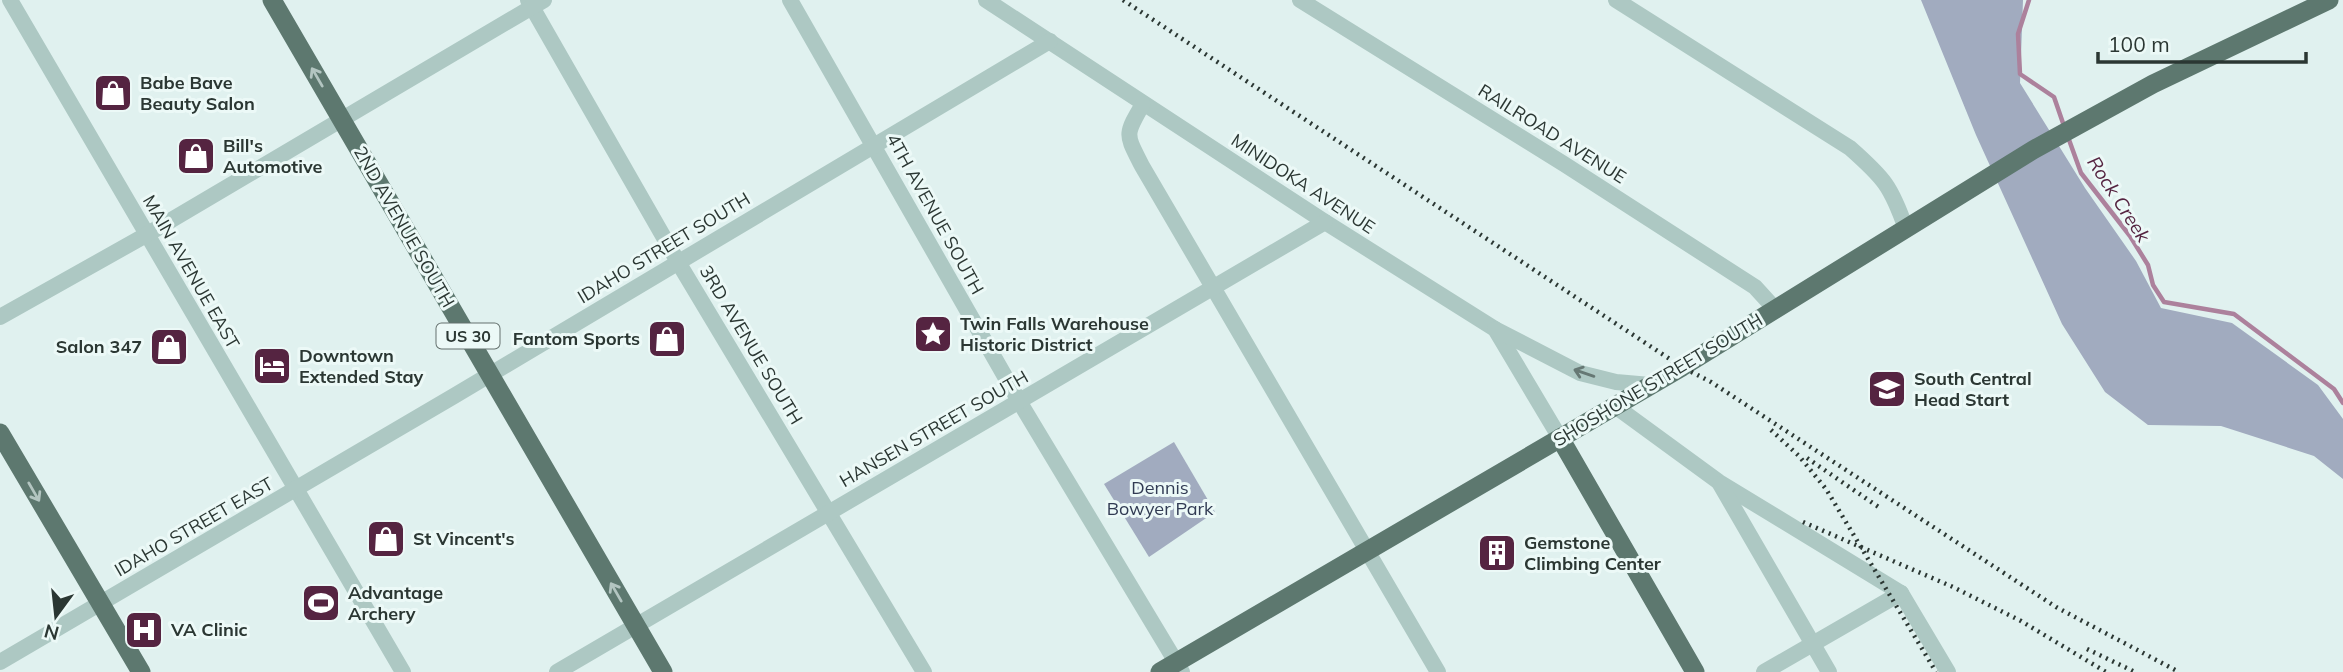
<svg xmlns="http://www.w3.org/2000/svg" width="2343" height="672" font-family="Mulish,sans-serif">
<style>
.green{fill:#a1abbf}
.lines{fill:none;stroke-linecap:round;stroke-linejoin:round}
.stream{stroke:#ac819c;stroke-width:4.5}
.minor{stroke:#adc8c3;stroke-width:16}
.major{stroke:#5d786f;stroke-width:19}
.rail{stroke:#2b3733;stroke-width:4.5;stroke-dasharray:2 5;stroke-linecap:butt}
.oneway{stroke:#b3c5c1}
.oneway2{stroke:#667874}
.labels{text-anchor:middle;stroke-width:6;stroke-linejoin:round;paint-order:stroke}
.shield{fill:#ecf9f7;stroke:#65716e;stroke-width:2}
.shield-label{font-size:16px;font-weight:bold;fill:#2b3733}
.poi-label{font-size:18px;font-weight:bold;fill:#2b3733;stroke:#ecf9f7;text-anchor:start}
.street-label{font-size:18px;fill:#2b3733;stroke:#ecf9f7}
.park-label{font-size:18px;fill:#313b53;stroke:#ecf9f7}
.water-label{font-size:19px;font-style:italic;fill:#552441;stroke:#ecf9f7}
</style>
<rect width="100%" height="100%" fill="#e0f1ef"/>
<!-- green -->
<g class="green">
<polygon points="1921,0 2023,0 2020,83 2085,188 2136,261 2161,308 2232,323 2318,385 2343,419 2343,479 2314,456 2221,426 2148,425 2105,392 2062,324 1976,135"/>
<polygon points="1174,442 1215,512 1149,557 1104,484"/>
</g>
<g class="lines">
<!-- stream -->
<g class="stream">
<polyline points="2029,0 2018,34 2020,74 2054,97 2064,126"/>
<polyline points="2068,137 2081,173 2130,236 2148,265 2153,285 2164,302 2234,314 2334,389 2343,403"/>
</g>
<!-- minor -->
<g class="minor">
<polyline points="10,0 403,672"/>
<polyline points="528,0 678,262 924,672"/>
<polyline points="790,0 1019,401 1182,672"/>
<polyline points="986,0 1325,222 1495,329 1560,438"/>
<polyline points="1300,0 1564,164 1755,287 1776,310"/>
<path d="M1616,0L1850,148C1884,178 1891,186 1906,229"/>
<path d="M1143,104C1124,136 1126,134 1142,166L1438,672"/>
<polyline points="0,317 146,235 544,0"/>
<polyline points="1495,329 1580,373 1616,382 1650,385"/>
<polyline points="1615,406 1719,482 1901,593 1948,672"/>
<polyline points="1720,484 1829,672"/>
<polyline points="0,662 454,396 1050,41"/>
<polyline points="557,672 1325,222"/>
<polyline points="1764,672 1901,593"/>
</g>
<!-- major -->
<g class="major">
<polyline points="272,0 663,672"/>
<polyline points="0,433 141,672"/>
<polyline points="1560,438 1695,672"/>
<polyline points="1160,672 1682,367 2033,150 2153,84 2329,0"/>
</g>
<!-- rail -->
<g class="rail">
<polyline points="1123,0 1682,367 1711,382 2056,607 2179,672"/>
<polyline points="1771,430 1799,456 1826,489 1936,672"/>
<polyline points="1807,458 1880,508"/>
<polyline points="1803,522 1953,587 2021,621 2106,672"/>
<polyline points="2087,649 2135,672"/>
</g>
</g>
<!-- one-way arrows -->
<defs><path id="oneway-shaft" d="M-6 0H5M1.5-3L5.5 0L1.5 3" fill="none" stroke-width="1.6" stroke-linecap="round" stroke-linejoin="round" transform="scale(1.75)"/></defs>
<g class="oneway">
<use href="#oneway-shaft" transform="translate(317 77) rotate(-120)"/>
<use href="#oneway-shaft" transform="translate(34 492) rotate(60)"/>
<use href="#oneway-shaft" transform="translate(616 592) rotate(-120)"/>
</g>
<use class="oneway2" href="#oneway-shaft" transform="translate(1584 373) rotate(-161)"/>
<!-- icons -->
<defs>
<symbol id="shop-square" viewBox="-11 -11 22 22"><rect x="-9" y="-9" width="18" height="18" rx="4" fill="#552441" stroke="#ecf9f7"/><path d="M-5-2.5h2.3a2.7 3.5 0 0 1 5.4 0H5L5.5 6h-11ZM-1.5-2.5h3a1.5 2.3 0 0 0-3 0Z" fill="#fff"/></symbol>
<symbol id="sight-square" viewBox="-11 -11 22 22"><rect x="-9" y="-9" width="18" height="18" rx="4" fill="#552441" stroke="#ecf9f7"/><path d="M0-6L1.8-2.2L6-1.7L2.9 1.2L3.7 5.4L0 3.3L-3.7 5.4L-2.9 1.2L-6-1.7L-1.8-2.2Z" fill="#fff"/></symbol>
<symbol id="hotel-square" viewBox="-11 -11 22 22"><rect x="-9" y="-9" width="18" height="18" rx="4" fill="#552441" stroke="#ecf9f7"/><path d="M-6-4.5h1.5V1H6V5H4.5V3h-9V5H-6ZM-4 0a1.8 1.8 0 1 1 3.6 0ZM.5 0V-2.5h3Q6-2.5 6 0Z" fill="#fff"/></symbol>
<symbol id="school-square" viewBox="-11 -11 22 22"><rect x="-9" y="-9" width="18" height="18" rx="4" fill="#552441" stroke="#ecf9f7"/><path d="M0-5L7-2L0 1L-7-2ZM-4 1L0 2.5L4 1V4Q0 6-4 4Z" fill="#fff"/></symbol>
<symbol id="building-square" viewBox="-11 -11 22 22"><rect x="-9" y="-9" width="18" height="18" rx="4" fill="#552441" stroke="#ecf9f7"/><path d="M-4-6H4V6H1V3H-1V6H-4ZM-2.5-4.3h1.7v1.8h-1.7ZM.8-4.3h1.7v1.8H.8ZM-2.5-1h1.7V.8h-1.7ZM.8-1h1.7V.8H.8Z" fill="#fff"/></symbol>
<symbol id="stadium-square" viewBox="-11 -11 22 22"><rect x="-9" y="-9" width="18" height="18" rx="4" fill="#552441" stroke="#ecf9f7"/><path d="M0-5a6.5 5 0 1 0 0 10a6.5 5 0 1 0 0-10ZM-3.5-1.8h7v3.6h-7Z" fill="#fff"/></symbol>
<symbol id="hospital-square" viewBox="-11 -11 22 22"><rect x="-9" y="-9" width="18" height="18" rx="4" fill="#552441" stroke="#ecf9f7"/><path d="M-5-5h3v3.5h4V-5h3V5h-3V1.5h-4V5h-3Z" fill="#fff"/></symbol>
</defs>
<g fill-rule="evenodd">
<use href="#shop-square" x="91" y="71" width="44" height="44"/>
<use href="#shop-square" x="174" y="134" width="44" height="44"/>
<use href="#sight-square" x="911" y="312" width="44" height="44"/>
<use href="#shop-square" x="645" y="317" width="44" height="44"/>
<use href="#shop-square" x="147" y="325" width="44" height="44"/>
<use href="#hotel-square" x="250" y="344" width="44" height="44"/>
<use href="#school-square" x="1865" y="367" width="44" height="44"/>
<use href="#shop-square" x="364" y="517" width="44" height="44"/>
<use href="#building-square" x="1475" y="531" width="44" height="44"/>
<use href="#stadium-square" x="299" y="581" width="44" height="44"/>
<use href="#hospital-square" x="122" y="608" width="44" height="44"/>
</g>
<g class="labels">
<!-- shield labels -->
<rect class="shield" x="436.5" y="323.5" width="63" height="25" rx="5"/>
<g class="shield-label">
<text x="468" y="342">US 30</text>
</g>
<!-- poi labels -->
<g class="poi-label">
<text x="140" y="89">Babe Bave<tspan x="140" dy="21">Beauty Salon</tspan></text>
<text x="223" y="152">Bill's<tspan x="223" dy="21">Automotive</tspan></text>
<text x="960" y="330">Twin Falls Warehouse<tspan x="960" dy="21">Historic District</tspan></text>
<text x="640" y="345" text-anchor="end">Fantom Sports</text>
<text x="142" y="353" text-anchor="end">Salon 347</text>
<text x="299" y="362">Downtown<tspan x="299" dy="21">Extended Stay</tspan></text>
<text x="1914" y="385">South Central<tspan x="1914" dy="21">Head Start</tspan></text>
<text x="413" y="545">St Vincent's</text>
<text x="1524" y="549">Gemstone<tspan x="1524" dy="21">Climbing Center</tspan></text>
<text x="348" y="599">Advantage<tspan x="348" dy="21">Archery</tspan></text>
<text x="171" y="636">VA Clinic</text>
</g>
<!-- street labels -->
<g class="street-label">
<text transform="translate(1552 134) rotate(32)" y="6">RAILROAD AVENUE</text>
<text transform="translate(1303 184) rotate(33)" y="6">MINIDOKA AVENUE</text>
<text transform="translate(935 214) rotate(61)" y="6">4TH AVENUE SOUTH</text>
<text transform="translate(404 227) rotate(60)" y="6">2ND AVENUE SOUTH</text>
<text transform="translate(664 248) rotate(-31)" y="6">IDAHO STREET SOUTH</text>
<text transform="translate(191 272) rotate(60)" y="6">MAIN AVENUE EAST</text>
<text transform="translate(751 345) rotate(59)" y="6">3RD AVENUE SOUTH</text>
<text transform="translate(1658 380) rotate(-31)" y="6">SHOSHONE STREET SOUTH</text>
<text transform="translate(934 429) rotate(-30)" y="6">HANSEN STREET SOUTH</text>
<text transform="translate(194 527) rotate(-30)" y="6">IDAHO STREET EAST</text>
</g>
<!-- park labels -->
<g class="park-label">
<text x="1160" y="494">Dennis<tspan x="1160" dy="21">Bowyer Park</tspan></text>
</g>
<!-- water labels -->
<g class="water-label">
<text transform="translate(2119 199) rotate(57)" y="7">Rock Creek</text>
</g>
</g>
<!-- north arrow -->
<g transform="translate(56 616) rotate(195)" stroke="#ecf9f7" stroke-width="5" paint-order="stroke">
<path d="M0-5L12 26L0 18L-12 26Z" fill="#2b3733"/>
<text y="-10" font-size="19" font-weight="bold" text-anchor="middle" fill="#2b3733">N</text>
</g>
<!-- scale -->
<path d="M2098 52v10h208v-10" fill="none" stroke="#2b3733" stroke-width="3.5"/>
<text x="2108" y="52" font-size="21" fill="#2b3733" stroke="#ecf9f7" stroke-width="5" paint-order="stroke">100 m</text>
</svg>
